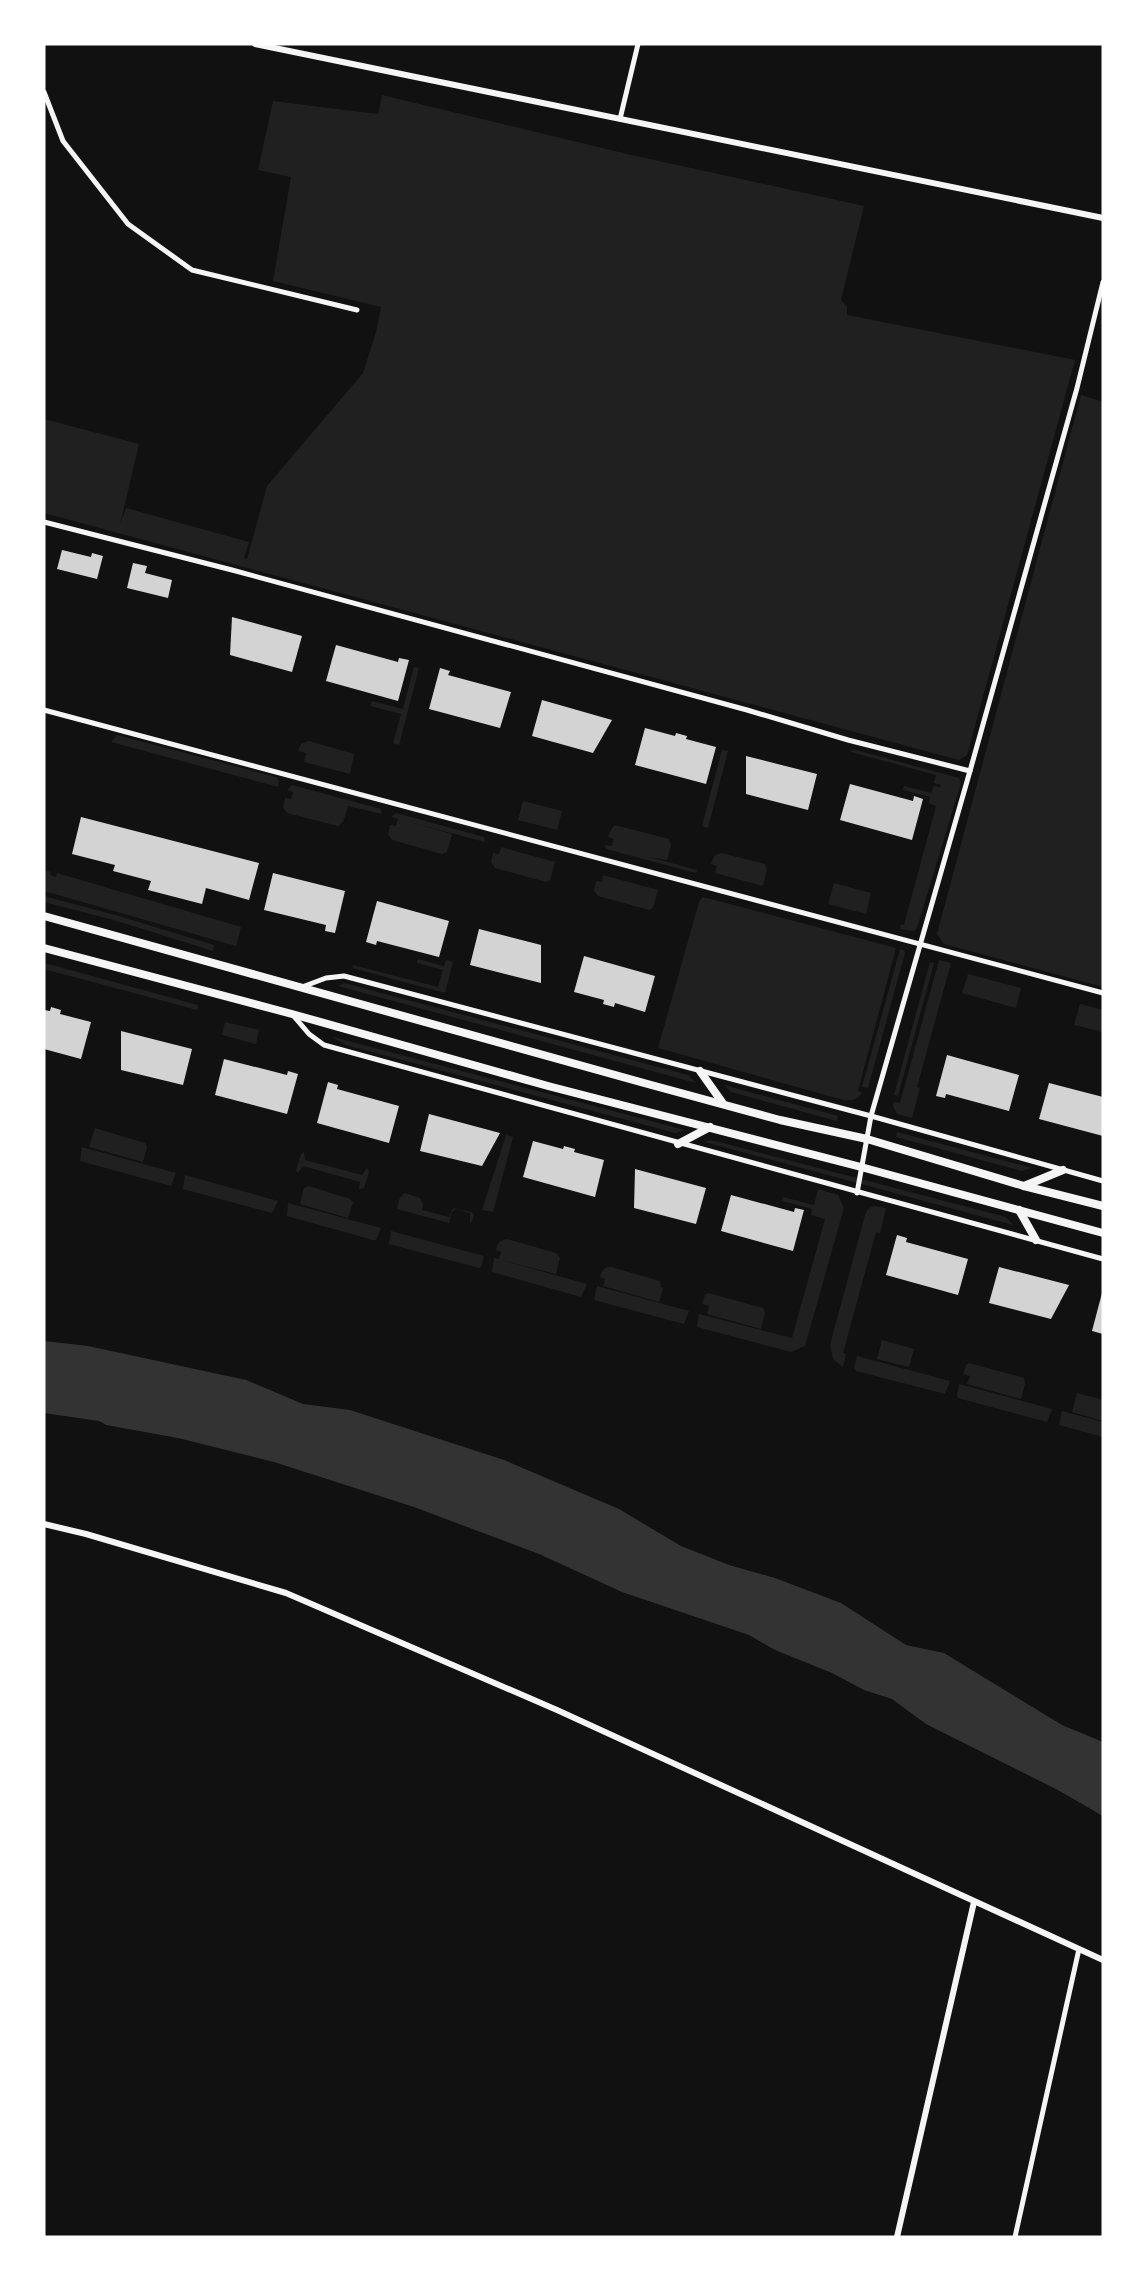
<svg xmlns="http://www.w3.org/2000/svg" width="1147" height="2281" font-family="'Asap Condensed',sans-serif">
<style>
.green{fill:#202020}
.water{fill:#333}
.building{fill:#d3d3d3}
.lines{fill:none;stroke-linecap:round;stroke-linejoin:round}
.minor{stroke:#f5f5f5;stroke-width:5}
.tertiary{stroke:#f5f5f5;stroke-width:6}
.trunk{stroke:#f5f5f5;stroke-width:8}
</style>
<rect width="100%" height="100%" fill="#111"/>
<!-- green -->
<g class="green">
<polygon points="382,95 627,154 864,206 841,300 847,307 847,315 1075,360 967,755 959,760 955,759 44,513 44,419 139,444 120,525 126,508 249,542 244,558 247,559 267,486 363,373 376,332 381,307 273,281 291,177 258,170 273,101 378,114"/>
<polygon points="1081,395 1103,402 1103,987 944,944 937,934"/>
<polygon points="414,667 419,668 399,745 393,743 401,714 370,706 372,701 403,709"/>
<polygon points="117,735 276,777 279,781 278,787 111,742"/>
<polygon points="309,741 354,754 350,774 304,762 306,753 298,751 301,744"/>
<polygon points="852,749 959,778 961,783 917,928 914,931 900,929 901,924 904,925 936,806 929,803 930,797 903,790 904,786 931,793 934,786 940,787 941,785 934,783 936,775 851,752"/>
<polygon points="722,750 728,751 708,828 702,826"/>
<polygon points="292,785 381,809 382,814 348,806 343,822 338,826 287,813 283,807 285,798 291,799 293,792 287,790"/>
<polygon points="523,801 562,811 557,830 518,820"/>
<polygon points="396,813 484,837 485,842 406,821 452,834 447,852 442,854 392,840 388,834 390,825 396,826 398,819 391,817"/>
<polygon points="615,825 669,839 671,845 667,860 649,857 697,870 696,873 606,849 605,845 612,846 614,839 608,837 612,828"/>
<polygon points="501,847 555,862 550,880 546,882 495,868 491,862 493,853 499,854"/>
<polygon points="721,853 765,864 767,870 763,886 715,873 717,866 711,864 714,856"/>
<polygon points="44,870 51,872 50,875 56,877 57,873 241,927 236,946 44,891"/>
<polygon points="603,875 658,890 653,908 649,910 598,896 594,890 596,881 602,882"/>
<polygon points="834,883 871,893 866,914 828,904"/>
<polygon points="44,896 119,916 214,945 213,951 117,921 44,902"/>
<path d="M703,897L896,948L858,1091L862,1093C857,1100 852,1101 843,1100L658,1048L699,902Z"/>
<polygon points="900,949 904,950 905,953 868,1088 862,1087"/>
<polygon points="418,959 444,966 446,960 453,962 445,993 352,968 353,965 438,987 443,970 417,963"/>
<polygon points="939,960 951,963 917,1087 920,1088 912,1118 897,1114 893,1106 894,1102 900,1103"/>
<polygon points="930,962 934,963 898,1096 894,1095"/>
<polygon points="44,963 63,968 198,1005 197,1010 44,969"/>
<polygon points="968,974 1021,988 1016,1008 962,993"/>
<polygon points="344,983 688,1075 696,1083 338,986"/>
<polygon points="1080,1004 1103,1010 1103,1032 1074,1025"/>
<polygon points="225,1022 259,1030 256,1044 222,1035"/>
<polygon points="332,1037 333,1037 685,1130 675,1133 346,1045"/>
<polygon points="724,1085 838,1116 837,1121 731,1092"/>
<polygon points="95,1128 145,1143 147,1147 143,1162 89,1147"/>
<polygon points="897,1132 1032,1168 1022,1171 896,1137"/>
<polygon points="506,1135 513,1137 493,1212 482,1210"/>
<polygon points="711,1140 1006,1217 1013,1225 705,1142"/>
<polygon points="82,1147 176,1173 171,1186 80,1161"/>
<polygon points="304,1152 305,1160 362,1175 367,1168 369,1172 364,1188 359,1189 360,1182 303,1166 298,1173 296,1170 301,1154"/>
<polygon points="185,1175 278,1201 272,1213 183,1189"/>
<polygon points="309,1186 350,1199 353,1202 348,1218 300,1204 304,1188"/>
<polygon points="818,1189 838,1195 844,1208 805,1346 791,1352 697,1327 699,1314 792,1338 825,1219 811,1215 812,1209 782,1201 783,1197 814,1205"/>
<polygon points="405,1193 420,1198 423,1204 422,1210 449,1217 453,1208 472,1212 474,1215 472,1222 470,1222 470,1213 456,1209 452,1212 449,1223 397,1209 400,1197"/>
<polygon points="288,1203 381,1228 376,1240 373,1240 287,1216"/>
<polygon points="874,1206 886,1208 880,1233 876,1232 843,1353 846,1354 843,1367 833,1359 830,1345 865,1215 868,1209"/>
<polygon points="391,1231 484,1256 481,1267 479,1268 389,1244"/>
<path d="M507,1239L556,1253L560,1258L556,1274L501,1260L587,1284L581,1297L492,1272L494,1258L499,1259L501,1252L496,1250C497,1243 500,1240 507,1239Z"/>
<path d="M611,1267L660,1281L661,1287L663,1288L659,1302L603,1286L605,1279L600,1277C602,1271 604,1267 611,1267Z"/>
<polygon points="597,1286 689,1311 684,1324 594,1300"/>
<polygon points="708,1293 763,1308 765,1313 761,1329 707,1314 709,1306 702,1304 705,1295"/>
<polygon points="882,1340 914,1349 909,1367 877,1359"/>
<polygon points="857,1356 950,1381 945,1394 856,1371 854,1368"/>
<polygon points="969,1363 1024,1378 1025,1384 1021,1399 967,1384 970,1376 963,1374 966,1365"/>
<polygon points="959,1384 1052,1409 1047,1422 958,1398 957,1395"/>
<polygon points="1077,1393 1103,1400 1103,1421 1072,1412"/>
<polygon points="1062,1411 1103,1422 1103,1437 1059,1425"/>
</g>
<!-- water -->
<polygon class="water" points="44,1341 88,1346 246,1380 303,1404 350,1410 504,1460 619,1509 681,1546 729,1565 775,1578 841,1603 906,1645 944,1653 1062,1725 1103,1742 1103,1816 1056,1789 926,1724 892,1699 864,1690 832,1673 775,1650 749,1635 622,1592 539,1554 414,1507 274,1462 178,1438 106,1425 99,1421 44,1413"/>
<!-- building -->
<g class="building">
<polygon points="62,550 91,557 92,553 103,556 97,579 57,569"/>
<polygon points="133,563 147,566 145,573 172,580 168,598 127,588"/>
<polygon points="232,617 302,636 292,672 230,655"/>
<polygon points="336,645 398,662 399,658 409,660 398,701 326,681"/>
<polygon points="440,668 450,671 448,675 511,692 500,728 429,709"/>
<polygon points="542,700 612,720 593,753 532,736"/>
<polygon points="645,728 675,736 676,733 687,736 686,739 716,747 706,784 635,765"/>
<polygon points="746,756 817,774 808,810 746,794"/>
<polygon points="850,784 913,801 914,796 923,799 912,840 840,820"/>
<polygon points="81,817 259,863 249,900 206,888 202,904 148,890 151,881 113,871 115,865 72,854"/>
<polygon points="273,873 345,891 335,933 325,931 326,925 264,910"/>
<polygon points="377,901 449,921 439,957 377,941 376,945 366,942"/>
<polygon points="479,929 541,945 541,983 470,965"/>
<polygon points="584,956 655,976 645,1012 615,1003 614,1007 603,1004 604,1000 574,992"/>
<polygon points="51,1007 61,1010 60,1014 91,1022 81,1059 44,1049 44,1010 50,1011"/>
<polygon points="121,1031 192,1049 183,1085 121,1070"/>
<polygon points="947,1055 1019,1075 1009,1111 946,1094 945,1098 936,1096"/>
<polygon points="224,1059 287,1075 288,1071 298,1074 287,1114 215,1095"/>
<polygon points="328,1082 338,1085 337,1089 399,1106 389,1143 317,1123"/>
<polygon points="1049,1083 1103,1097 1103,1136 1039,1119"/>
<polygon points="429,1114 500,1133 482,1166 420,1151"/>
<polygon points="533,1141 563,1149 564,1146 575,1149 574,1152 604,1160 595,1197 523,1177"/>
<polygon points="635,1169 706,1188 696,1224 634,1208"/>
<polygon points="731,1195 794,1212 795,1208 804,1210 793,1251 721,1231"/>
<polygon points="897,1235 907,1238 906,1242 968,1259 958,1295 886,1275"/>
<polygon points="999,1267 1069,1285 1051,1319 989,1303"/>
<polygon points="1102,1293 1103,1293 1103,1334 1092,1331"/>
</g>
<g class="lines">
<!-- minor -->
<g class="minor">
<polyline points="44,92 63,141 128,224 192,270 357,310"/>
<polyline points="620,119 638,44"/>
<polyline points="44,522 232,570 747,710 848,740 970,771"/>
<polyline points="44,710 1103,993"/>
<polyline points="302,987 326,978 344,976 871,1116 1103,1181"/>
<polyline points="292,1014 309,1034 324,1045 1103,1259"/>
<polyline points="857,1193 871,1116 970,771 1077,388 1103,282"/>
<polyline points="1015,2237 1079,1949"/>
</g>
<!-- tertiary -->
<g class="tertiary">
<polyline points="255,44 1103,218"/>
<polyline points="44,1524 86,1534 286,1593 557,1710 1103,1960"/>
<polyline points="897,2237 974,1902"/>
</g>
<!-- trunk -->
<g class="trunk">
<polyline points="44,916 644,1083 780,1120 867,1139 1024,1186 1103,1206"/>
<polyline points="44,948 292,1014 548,1086 861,1167 1103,1233"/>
<polyline points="700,1071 722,1102"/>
<polyline points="678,1144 710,1127"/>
<polyline points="1024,1186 1063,1170"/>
<polyline points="1019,1210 1036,1240"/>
</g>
</g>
<!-- border -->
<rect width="1147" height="2281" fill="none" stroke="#ffffff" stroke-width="91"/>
</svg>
